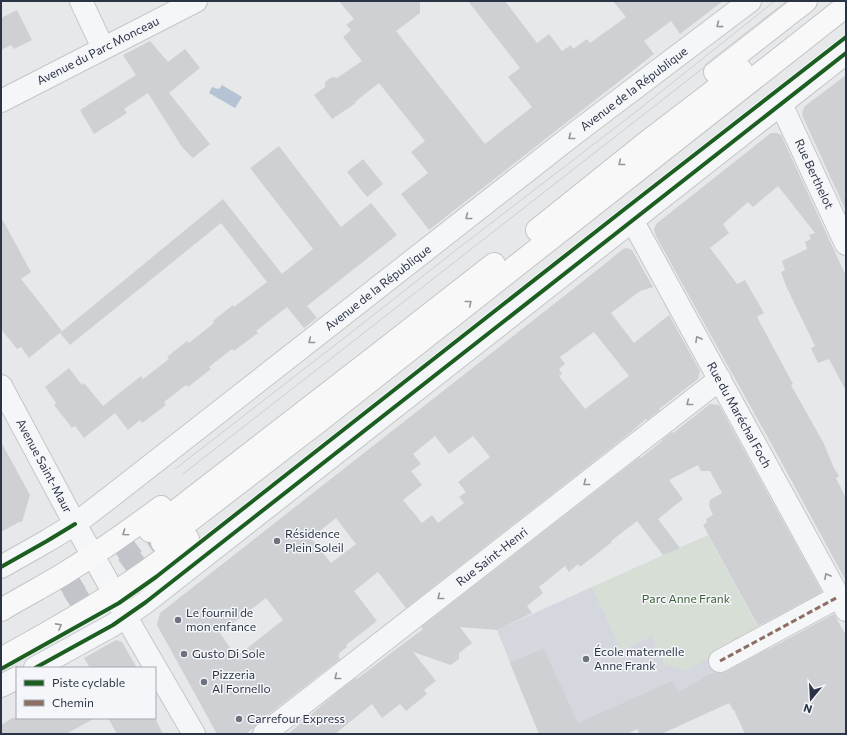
<svg xmlns="http://www.w3.org/2000/svg" width="847" height="735" font-family="Commissioner,sans-serif">
<style>
.built{fill:#d4d7dd}
.green{fill:#d6ded6}
.water{fill:#b4c4d5}
.building{fill:#ced0d3;fill-rule:evenodd}
.lines{fill:none;stroke-linecap:round;stroke-linejoin:round}
.major-tunnel{stroke:#c1c4c9;stroke-width:22;stroke-dasharray:22 11;stroke-linecap:butt}
.minor-casing{stroke:#c4c6c8;stroke-width:24}
.major-casing{stroke:#c2c5c8;stroke-width:24}
.minor{stroke:#f5f6f7;stroke-width:22}
.major{stroke:#f8f8f8;stroke-width:22}
.tram{stroke:#cecfd2;stroke-width:1}
.quiet{stroke:#8d6e63;stroke-width:3;stroke-dasharray:6 3;stroke-linecap:butt}
.cycleway-casing{stroke:#f4f6f9;stroke-width:6}
.cycleway{stroke:#1b5e20;stroke-width:4}
.oneway{stroke:#90959e}
.oneway2{stroke:#92969e}
.poi-dot{fill:#6c737f;stroke:#f4f6f9;stroke-width:1.5}
.labels{text-anchor:middle;stroke-width:3;stroke-linejoin:round;paint-order:stroke}
.street-label{font-size:12px;fill:#2b3445;stroke:#f4f6f9}
.poi-label{font-size:12px;fill:#2b3445;stroke:#f4f6f9;text-anchor:start}
.park-label{font-size:12px;fill:#3f6138;stroke:#f4f6f9}
</style>
<rect width="100%" height="100%" fill="#e6e8ea"/>
<!-- built -->
<polygon class="built" points="592,587 622,650 652,635 665,665 716,655 724,668 769,648 815,734 729,703 661,734 640,734 637,729 627,734 539,734 497,630"/>
<!-- green -->
<polygon class="green" points="708,535 761,633 684,671 665,665 652,636 621,650 592,587"/>
<!-- water -->
<polygon class="water" points="222,85 242,97 235,108 209,93 212,87 218,89 220,88"/>
<!-- building -->
<g class="building">
<polygon points="339,1 420,1 420,13 396,31 485,144 532,107 508,77 520,68 468,1 505,1 537,43 549,34 562,51 571,45 573,49 587,39 590,43 626,17 613,1 723,1 680,34 671,21 644,41 654,54 429,230 401,194 428,173 411,152 425,141 379,83 355,102 356,103 332,119 314,95 325,87 325,82 332,77 337,78 362,61 343,37 351,30 346,25 354,19"/>
<polygon points="17,10 32,40 14,49 11,45 1,50 1,18"/>
<polygon points="150,41 168,62 185,49 200,68 169,93 210,144 193,158 182,147 148,93 124,109 127,113 94,134 80,110 136,75 123,55"/>
<polygon points="846,75 846,211 802,115 803,110 805,106"/>
<polygon points="771,133 777,133 781,135 782,137 846,276 846,391 829,359 818,363 811,348 815,346 786,286 781,272 785,270 782,261 807,249 805,242 811,239 809,235 815,233 778,186 753,207 748,202 723,224 729,233 710,248 737,284 745,280 764,313 757,317 793,384 791,385 823,442 834,468 839,476 836,478 846,498 846,581 777,454 679,278 656,236 654,230 656,224"/>
<polygon points="279,146 341,227 371,203 397,235 307,306 317,318 304,328 287,307 256,331 258,333 234,351 232,349 209,367 211,369 188,387 186,385 164,402 166,405 142,423 140,420 128,430 115,413 84,438 75,426 72,428 54,405 56,403 45,387 69,368 82,385 84,383 103,406 141,376 143,379 169,359 167,357 187,341 189,343 214,323 213,321 233,305 234,307 267,282 221,223 70,345 60,333 223,199 282,274 313,249 250,168"/>
<polygon points="363,159 383,184 367,197 347,172"/>
<polygon points="1,217 31,272 21,279 62,331 29,358 21,347 17,349 1,329"/>
<path d="M627,248L632,250L653,287L640,291L611,313L634,343L669,315L700,371L698,379L659,409L660,410L647,420L646,419L625,437L406,608L378,572L354,591L377,621L346,645L347,647L339,653L340,654L338,656L340,659L256,724L254,728L245,734H217L157,625L160,613L601,267L623,249ZM594,332L629,376L585,409L559,376L562,374L559,369L565,364L560,357ZM435,436L449,454L473,436L490,457L458,482L466,492L459,497L464,503L438,523L432,515L422,523L403,500L422,485L411,471L421,464L413,454ZM336,518L356,544L331,563L311,538ZM266,598L283,620L236,657L220,633Z"/>
<polygon points="710,404 719,405 822,592 758,626 703,525 707,522 706,519 713,515 709,506 710,500 722,493 710,471 701,471 698,465 669,480 683,499 658,519 680,548 663,555 637,521 611,541 612,542 580,567 578,564 569,572 565,566 539,587 543,593 527,606 532,613 497,630 460,627 472,643 459,653 459,659 451,665 413,652 436,681 424,690 427,694 406,711 400,704 382,718 372,704 335,734 288,734 339,691 356,678 357,679 391,653 423,629 421,627 640,457 641,458 662,441 662,440 672,432 673,433"/>
<polygon points="1,442 30,495 22,522 19,522 1,532"/>
<polygon points="834,614 846,635 846,734 745,734 734,710 733,710 729,703 661,734 640,734 637,729 627,734 539,734 510,663 537,651 544,649 578,723 672,681 679,692 703,678 703,677 715,672 720,673 726,672"/>
<polygon points="116,640 122,642 137,668 90,668 84,658"/>
<polygon points="12,718 95,718 66,734 1,734 1,725"/>
<polygon points="108,718 155,718 163,734 117,734"/>
</g>
<g class="lines">
<!-- major-tunnel -->
<g class="major-tunnel">
<polyline points="61,590 128,548 150,531"/>
<polyline points="69,604 120,572 162,542"/>
</g>
<defs>
<g id="minor">
<polyline points="81,1 103,48"/>
<polyline points="1,101 196,1"/>
<polyline points="781,104 846,244"/>
<polyline points="632,220 846,610"/>
<polyline points="1,386 75,524 114,593 126,617 194,734"/>
<polyline points="1,567 47,541 75,524 109,498 574,134 750,1"/>
<polyline points="720,661 838,597"/>
<polyline points="35,668 113,625 146,602 846,53"/>
<polyline points="1,686 17,678"/>
<polyline points="264,734 720,379"/>
</g>
<g id="major">
<polyline points="715,72 806,1"/>
<polyline points="537,230 643,145 741,70"/>
<polyline points="150,531 380,353 494,264"/>
<polyline points="162,542 318,422 846,6"/>
<path d="M1,610C21,598 42,587 62,575C96,554 129,531 161,507"/>
<path d="M1,659C45,634 90,610 132,581C152,568 170,554 188,539"/>
</g>
</defs>
<!-- minor casing -->
<use href="#minor" class="minor-casing"/>
<!-- major casing -->
<use href="#major" class="major-casing"/>
<!-- minor -->
<use href="#minor" class="minor"/>
<!-- major -->
<use href="#major" class="major"/>
<!-- tram -->
<g class="tram">
<polyline points="175,469 348,335 456,250 633,114 775,1"/>
<polyline points="183,474 789,1"/>
</g>
<!-- quiet -->
<polyline class="quiet" points="720,661 838,597"/>
<defs>
<g id="cycleway">
<polyline points="1,567 47,541 75,524"/>
<polyline points="35,668 113,625 146,602 846,53"/>
<polyline points="1,669 119,603 156,577 626,208 846,37"/>
</g>
</defs>
<!-- cycleway casing -->
<use href="#cycleway" class="cycleway-casing"/>
<!-- cycleway -->
<use href="#cycleway" class="cycleway"/>
</g>
<!-- one-way arrows -->
<defs><path id="oneway-chevron" d="M-2-3.5L2.5 0L-2 3.5" fill="none" stroke-width="1.6" stroke-linecap="round" stroke-linejoin="round"/></defs>
<g class="oneway">
<use href="#oneway-chevron" transform="translate(719 25) rotate(143)"/>
<use href="#oneway-chevron" transform="translate(571 137) rotate(142)"/>
<use href="#oneway-chevron" transform="translate(468 217) rotate(142)"/>
<use href="#oneway-chevron" transform="translate(698 339) rotate(-119)"/>
<use href="#oneway-chevron" transform="translate(311 341) rotate(142)"/>
<use href="#oneway-chevron" transform="translate(689 403) rotate(142)"/>
<use href="#oneway-chevron" transform="translate(586 483) rotate(142)"/>
<use href="#oneway-chevron" transform="translate(827 576) rotate(-119)"/>
<use href="#oneway-chevron" transform="translate(440 597) rotate(142)"/>
<use href="#oneway-chevron" transform="translate(337 677) rotate(142)"/>
</g>
<g class="oneway2">
<use href="#oneway-chevron" transform="translate(621 163) rotate(141)"/>
<use href="#oneway-chevron" transform="translate(469 303) rotate(-39)"/>
<use href="#oneway-chevron" transform="translate(125 533) rotate(145)"/>
<use href="#oneway-chevron" transform="translate(59 626) rotate(-29)"/>
</g>
<!-- markers -->
<g class="poi-dot">
<circle cx="277" cy="541" r="4"/>
<circle cx="178" cy="620" r="4"/>
<circle cx="184" cy="654" r="4"/>
<circle cx="586" cy="659" r="4"/>
<circle cx="204" cy="682" r="4"/>
<circle cx="239" cy="719" r="4"/>
</g>
<g class="labels">
<!-- street labels -->
<g class="street-label">
<text transform="translate(98 51) rotate(-27)" y="4">Avenue du Parc Monceau</text>
<text transform="translate(634 89) rotate(-37)" y="4">Avenue de la République</text>
<text transform="translate(814 174) rotate(65)" y="4">Rue Berthelot</text>
<text transform="translate(378 288) rotate(-38)" y="4">Avenue de la République</text>
<text transform="translate(739 415) rotate(61)" y="4">Rue du Maréchal Foch</text>
<text transform="translate(44 466) rotate(62)" y="4">Avenue Saint-Maur</text>
<text transform="translate(492 557) rotate(-38)" y="4">Rue Saint-Henri</text>
</g>
<!-- poi labels -->
<g class="poi-label">
<text x="285" y="538">Résidence<tspan x="285" dy="14">Plein Soleil</tspan></text>
<text x="186" y="617">Le fournil de<tspan x="186" dy="14">mon enfance</tspan></text>
<text x="594" y="656">École maternelle<tspan x="594" dy="14">Anne Frank</tspan></text>
<text x="192" y="658">Gusto Di Sole</text>
<text x="212" y="679">Pizzeria<tspan x="212" dy="14">Al Fornello</tspan></text>
<text x="247" y="723">Carrefour Express</text>
</g>
<!-- park labels -->
<g class="park-label">
<text x="686" y="603">Parc Anne Frank</text>
</g>
</g>
<!-- border -->
<rect width="847" height="735" fill="none" stroke="#2b3445" stroke-width="4"/>
<!-- legend -->
<rect x="16" y="667" width="140" height="52" fill="#f4f6f9" stroke="#a4a8b1"/>
<rect x="24" y="680" width="20" height="6" fill="#1b5e20" stroke="#a4a8b1"/>
<text x="52" y="687" font-size="12" fill="#2b3445">Piste cyclable</text>
<rect x="24" y="700" width="20" height="6" fill="#8d6e63" stroke="#a4a8b1"/>
<text x="52" y="707" font-size="12" fill="#2b3445">Chemin</text>
<!-- north arrow -->
<g transform="translate(811 699) rotate(198)" stroke="#f4f6f9" stroke-width="3" paint-order="stroke">
<path d="M0-3L7 15L0 10L-7 15Z" fill="#2b3445"/>
<text y="-6" font-size="11" font-weight="bold" text-anchor="middle" fill="#2b3445">N</text>
</g>
</svg>
